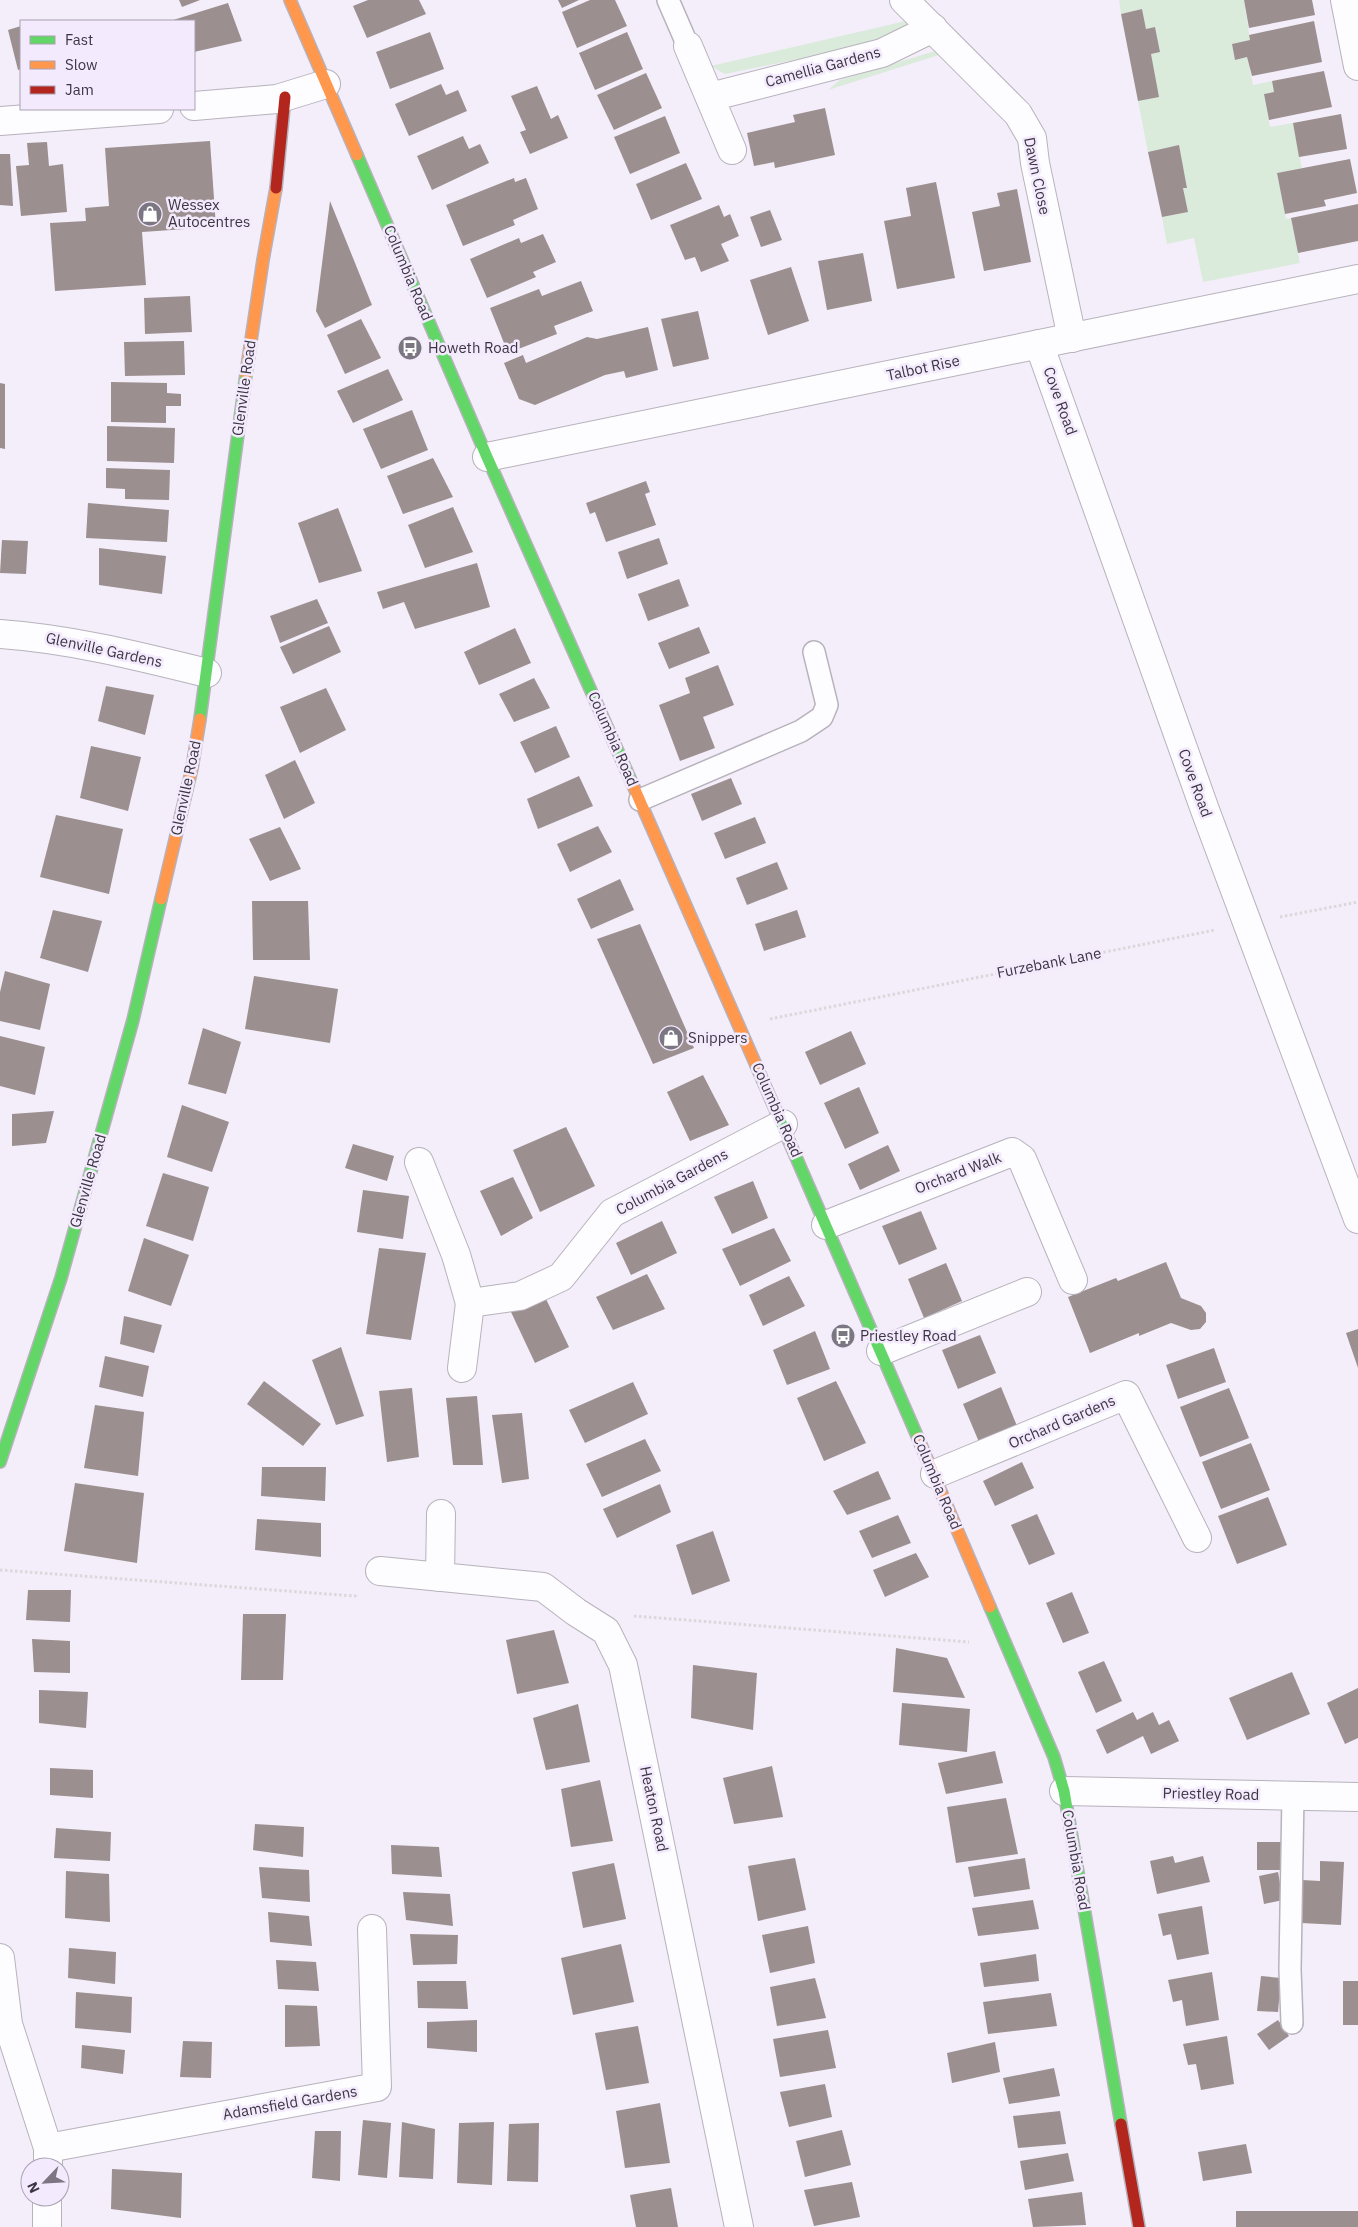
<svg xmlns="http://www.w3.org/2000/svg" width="1358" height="2227" font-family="'IBM Plex Sans',sans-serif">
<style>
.green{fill:#daebdb}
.building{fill:#9b8f90}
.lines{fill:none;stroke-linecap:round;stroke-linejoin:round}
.lane-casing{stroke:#b7b2bc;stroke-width:24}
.street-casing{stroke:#b7b2bc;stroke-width:30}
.fast-casing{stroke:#b7b2bc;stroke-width:14}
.slow-casing{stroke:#b7b2bc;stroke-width:14}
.jam-casing{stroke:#b7b2bc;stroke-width:14}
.path{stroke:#dad8db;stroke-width:3;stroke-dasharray:2.5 2.5;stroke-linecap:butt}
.lane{stroke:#fdfcfe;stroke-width:21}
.street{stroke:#fdfcfe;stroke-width:28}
.fast{stroke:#63d668;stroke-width:11}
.slow{stroke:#ff974d;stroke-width:11}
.jam{stroke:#b3261e;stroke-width:11}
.labels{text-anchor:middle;stroke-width:5;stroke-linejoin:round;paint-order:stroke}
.street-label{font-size:15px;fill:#3c3642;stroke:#f3eafd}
.poi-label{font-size:15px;fill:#3c3642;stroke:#f3eafd;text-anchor:start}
</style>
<rect width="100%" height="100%" fill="#f3eef9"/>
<!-- green -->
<g class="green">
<polygon points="1119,0 1244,0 1250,40 1232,44 1235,60 1247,57 1253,85 1272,81 1274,92 1264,94 1270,127 1293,123 1302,168 1277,173 1286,219 1291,218 1300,263 1203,282 1194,238 1167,244 1162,217 1187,212 1183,188 1187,187 1179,146 1148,152 1138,101 1151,54 1160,52 1155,27 1146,29 1142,9 1121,14"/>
<polygon points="891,5 907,15 914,28 872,44 725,74 711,66 906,21"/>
<polygon points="935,51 942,54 828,90 840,80"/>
</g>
<!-- building -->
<g class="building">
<polygon points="179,0 200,0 182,7"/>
<polygon points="368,0 419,0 426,14 367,38 353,6"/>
<polygon points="558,0 579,0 562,8"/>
<polygon points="590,0 615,0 627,26 577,48 562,12"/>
<polygon points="1244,0 1312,0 1315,15 1249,28"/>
<polygon points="228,3 242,41 194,52 194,21 170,21"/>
<polygon points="1142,9 1146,29 1155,27 1160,52 1151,54 1159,97 1138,101 1121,14"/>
<polygon points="1314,21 1322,62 1252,76 1247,57 1235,60 1232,44 1250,40 1249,35"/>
<polygon points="21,26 21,69 18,70 8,30"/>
<polygon points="430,32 444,69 390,89 376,52"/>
<polygon points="627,32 643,69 595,90 579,53"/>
<polygon points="1324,71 1332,107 1269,120 1264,94 1274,92 1272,81"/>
<polygon points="646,73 662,108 614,130 597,95"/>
<polygon points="441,84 446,95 458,90 467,111 409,136 395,104"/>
<polygon points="537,86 551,119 558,115 568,138 530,154 520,132 526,130 511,96"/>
<polygon points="825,108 835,155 775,168 774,162 754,166 747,133 795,122 793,115"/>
<polygon points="1341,114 1347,149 1299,157 1293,123"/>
<polygon points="665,116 680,153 630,174 614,137"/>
<polygon points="463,136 469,149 480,144 489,163 432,190 417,156"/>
<polygon points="210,141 216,227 142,232 146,285 55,291 50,223 86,221 85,208 109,206 105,148"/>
<polygon points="47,142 49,166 63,164 67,212 21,216 16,166 29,165 27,143"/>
<polygon points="1179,145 1187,188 1183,188 1188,212 1162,217 1148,152"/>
<polygon points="0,154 10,154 13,206 0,205"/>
<polygon points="1350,159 1357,193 1324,200 1326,206 1285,214 1277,173"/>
<polygon points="686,163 702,199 651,220 636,184"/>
<polygon points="514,178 515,182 526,178 538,209 513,220 515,225 463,246 446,205"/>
<polygon points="936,182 955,278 897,289 884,221 911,216 906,188"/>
<polygon points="1017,189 1031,262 984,271 972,212 1000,206 997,193"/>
<polygon points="330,201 372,305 325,328 316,311"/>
<polygon points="1358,204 1358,241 1298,253 1291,218"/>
<polygon points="719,205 724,217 730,214 739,236 721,244 729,261 701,272 695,257 685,260 670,225"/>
<polygon points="770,210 782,240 761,247 750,217"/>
<polygon points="543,234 556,262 533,272 536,277 487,298 470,259 519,238 521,243"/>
<polygon points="863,253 872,301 827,310 818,261"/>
<polygon points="791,267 809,321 768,335 750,280"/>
<polygon points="581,281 593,311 554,326 557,334 508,353 490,308 539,289 542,296"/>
<polygon points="190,296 192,332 145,334 144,298"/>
<polygon points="698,311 709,359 673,367 661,319"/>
<polygon points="361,319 381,358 345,374 327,335"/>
<polygon points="648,327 658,370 626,378 624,371 605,375 535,405 519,399 504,363 523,355 526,363 587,337 597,339"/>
<polygon points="184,341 185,375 125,376 124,342"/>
<polygon points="388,369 403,400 353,423 337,391"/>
<polygon points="111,382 167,383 167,393 181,394 181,406 166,406 166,423 111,422"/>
<polygon points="0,383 5,384 5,449 0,448"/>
<polygon points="412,410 428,450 381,469 363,429"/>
<polygon points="107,426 175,428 174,463 107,461"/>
<polygon points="433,458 453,497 403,514 387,476"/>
<polygon points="106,468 170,470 169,500 125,499 125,489 106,488"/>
<polygon points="646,481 650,492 645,494 656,525 606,542 595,512 590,514 586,503"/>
<polygon points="88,503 169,510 167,542 86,538"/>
<polygon points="453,507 473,552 425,568 408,525"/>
<polygon points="338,508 362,571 319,583 298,523"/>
<polygon points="659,538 668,564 627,579 618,552"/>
<polygon points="2,540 28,541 26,574 0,573"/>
<polygon points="99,548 166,556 162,594 99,585"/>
<polygon points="477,563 490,607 415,629 404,602 383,609 377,592"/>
<polygon points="679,579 689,606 648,621 638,594"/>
<polygon points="317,599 328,623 280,643 270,616"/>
<polygon points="329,626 341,652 293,674 280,647"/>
<polygon points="699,627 710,653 669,669 658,643"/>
<polygon points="515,628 531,663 479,685 464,652"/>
<polygon points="718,665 734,705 703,717 715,748 680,761 659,705 690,693 685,678"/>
<polygon points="534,678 550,708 514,722 499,694"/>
<polygon points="106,686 154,695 145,735 98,721"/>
<polygon points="326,688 346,730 300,753 280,707"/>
<polygon points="556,726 570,757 535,773 520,742"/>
<polygon points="91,746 141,757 128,811 80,798"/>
<polygon points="295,760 315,803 284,819 265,775"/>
<polygon points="579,776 593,806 538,829 527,799"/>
<polygon points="731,778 742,804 702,821 691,794"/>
<polygon points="56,815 123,829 109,894 40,877"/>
<polygon points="755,817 766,843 725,859 714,833"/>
<polygon points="598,826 612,852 570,872 557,844"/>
<polygon points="280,827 301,869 270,881 249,839"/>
<polygon points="777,862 788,889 747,905 736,878"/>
<polygon points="620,879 634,910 591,929 577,899"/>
<polygon points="252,901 308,901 310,960 253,960"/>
<polygon points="53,910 102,921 88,972 40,958"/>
<polygon points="797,910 806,937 764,951 755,924"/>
<polygon points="640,924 694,1048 653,1064 597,939"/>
<polygon points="5,971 50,984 40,1030 0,1021 0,992"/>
<polygon points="254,976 338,989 330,1043 245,1029"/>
<polygon points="203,1028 241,1042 226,1094 188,1084"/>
<polygon points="851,1031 866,1064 820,1085 805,1052"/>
<polygon points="0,1036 45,1047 35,1095 0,1086"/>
<polygon points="703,1075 729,1125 690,1141 667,1092"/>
<polygon points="859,1087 879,1133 845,1149 824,1103"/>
<polygon points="182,1105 229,1122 212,1172 167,1157"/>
<polygon points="54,1111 46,1143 12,1146 12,1114"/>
<polygon points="566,1127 595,1186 540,1212 513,1150"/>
<polygon points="353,1144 394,1156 387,1181 345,1168"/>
<polygon points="888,1145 900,1171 860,1190 848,1164"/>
<polygon points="163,1173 209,1187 193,1241 146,1226"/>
<polygon points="513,1177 533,1218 501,1236 480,1191"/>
<polygon points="753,1181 768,1218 732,1234 714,1197"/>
<polygon points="363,1190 409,1196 403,1239 357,1232"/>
<polygon points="921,1211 937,1249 899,1265 882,1226"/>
<polygon points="662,1221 677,1253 631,1275 616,1243"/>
<polygon points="774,1228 791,1261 740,1286 722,1249"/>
<polygon points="144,1238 189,1255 171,1306 128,1291"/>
<polygon points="379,1248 426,1253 411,1340 366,1334"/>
<polygon points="1166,1262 1181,1298 1201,1306 1206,1313 1206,1322 1200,1329 1191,1330 1171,1323 1139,1336 1139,1333 1090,1353 1068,1297 1116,1278 1118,1281"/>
<polygon points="946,1263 962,1301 924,1318 908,1279"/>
<polygon points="647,1274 665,1309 613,1330 596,1297"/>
<polygon points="789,1276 805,1306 763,1326 749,1295"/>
<polygon points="546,1299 569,1347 535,1363 511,1312"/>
<polygon points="124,1316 162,1325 154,1353 120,1344"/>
<polygon points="1358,1329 1358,1368 1346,1333"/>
<polygon points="815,1331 830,1369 787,1385 773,1350"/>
<polygon points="980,1335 996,1373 958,1389 942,1350"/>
<polygon points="341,1347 364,1416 336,1425 312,1360"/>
<polygon points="1214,1348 1226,1382 1178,1399 1166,1365"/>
<polygon points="105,1356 149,1366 143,1397 99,1387"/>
<polygon points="264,1381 321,1424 303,1446 247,1404"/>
<polygon points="836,1381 866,1443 824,1461 797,1398"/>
<polygon points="633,1382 648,1414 585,1443 569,1410"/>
<polygon points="1001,1387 1017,1426 979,1442 963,1404"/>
<polygon points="412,1388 419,1457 387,1462 379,1391"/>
<polygon points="1229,1388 1249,1438 1200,1457 1180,1407"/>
<polygon points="477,1396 483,1465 453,1465 446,1398"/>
<polygon points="95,1405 144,1412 138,1476 84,1468"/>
<polygon points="522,1413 529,1479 502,1483 492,1415"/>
<polygon points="645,1439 661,1471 602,1497 586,1464"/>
<polygon points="1251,1443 1270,1490 1221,1509 1202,1462"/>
<polygon points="1022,1462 1034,1488 995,1506 983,1481"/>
<polygon points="262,1467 326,1467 325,1501 261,1496"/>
<polygon points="878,1471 891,1499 847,1515 833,1491"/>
<polygon points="75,1483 144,1493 137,1563 64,1551"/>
<polygon points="660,1484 671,1512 617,1538 603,1509"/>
<polygon points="1268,1497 1287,1545 1237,1564 1218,1516"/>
<polygon points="1037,1514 1055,1554 1029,1565 1011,1525"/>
<polygon points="898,1515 911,1543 872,1558 859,1531"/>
<polygon points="257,1519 321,1523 321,1557 255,1550"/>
<polygon points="713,1531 730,1581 692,1595 676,1545"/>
<polygon points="916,1553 929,1577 885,1597 873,1570"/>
<polygon points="28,1590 71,1590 70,1622 26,1620"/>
<polygon points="1072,1592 1089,1633 1063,1643 1046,1603"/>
<polygon points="243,1614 286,1614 283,1680 241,1680"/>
<polygon points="554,1630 569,1683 517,1694 506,1640"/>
<polygon points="32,1639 70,1641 70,1673 34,1672"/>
<polygon points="896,1648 947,1658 965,1698 893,1692"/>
<polygon points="1104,1661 1122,1701 1096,1713 1078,1672"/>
<polygon points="693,1665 757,1673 753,1730 691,1718"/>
<polygon points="1292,1672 1310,1714 1247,1740 1229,1698"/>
<polygon points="1358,1688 1358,1738 1345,1744 1327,1703"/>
<polygon points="39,1690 88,1692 86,1728 39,1723"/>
<polygon points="902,1703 970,1709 967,1752 899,1745"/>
<polygon points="578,1704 590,1762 546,1770 533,1718"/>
<polygon points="1133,1712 1137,1720 1153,1712 1159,1725 1169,1720 1179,1741 1151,1754 1143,1736 1107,1754 1096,1730"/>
<polygon points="995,1751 1003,1783 946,1794 938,1763"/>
<polygon points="772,1766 783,1817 734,1824 723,1778"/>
<polygon points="50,1768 93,1770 93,1798 50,1795"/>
<polygon points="600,1780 613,1841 571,1847 561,1789"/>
<polygon points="1006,1798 1018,1854 956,1863 947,1807"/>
<polygon points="255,1824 304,1827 303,1857 253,1850"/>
<polygon points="56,1828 111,1832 110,1861 54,1858"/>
<polygon points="1257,1842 1283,1842 1284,1870 1257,1870"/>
<polygon points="391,1845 439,1847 442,1877 392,1874"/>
<polygon points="1173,1856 1175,1863 1203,1856 1210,1882 1157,1894 1150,1861"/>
<polygon points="795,1858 806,1910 758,1921 748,1866"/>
<polygon points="1025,1858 1030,1889 974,1897 968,1867"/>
<polygon points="1320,1861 1344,1862 1341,1925 1301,1923 1302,1880 1320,1881"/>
<polygon points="614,1863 626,1919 583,1928 572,1872"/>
<polygon points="259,1867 309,1870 310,1902 262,1898"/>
<polygon points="66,1871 109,1874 110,1922 65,1918"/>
<polygon points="1278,1872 1283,1900 1264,1904 1259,1876"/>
<polygon points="403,1892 450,1894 453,1926 406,1920"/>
<polygon points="1033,1900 1039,1929 978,1936 972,1908"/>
<polygon points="1202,1906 1209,1954 1177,1960 1171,1934 1163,1936 1158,1914"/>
<polygon points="268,1912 309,1916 312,1946 270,1942"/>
<polygon points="808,1926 815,1963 770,1973 762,1935"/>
<polygon points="410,1934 458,1935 457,1964 413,1965"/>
<polygon points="621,1944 634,2002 573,2015 561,1958"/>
<polygon points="69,1948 116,1952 115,1984 68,1978"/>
<polygon points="1036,1954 1039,1981 984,1987 980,1963"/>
<polygon points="276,1960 316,1962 319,1991 278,1989"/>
<polygon points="1212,1972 1219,2020 1186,2026 1182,2000 1173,2002 1168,1980"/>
<polygon points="1261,1976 1281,1978 1278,2012 1257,2011"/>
<polygon points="815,1978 826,2018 777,2026 770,1987"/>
<polygon points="417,1981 466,1981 468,2009 418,2008"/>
<rect x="1343" y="1981" width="15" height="44"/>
<polygon points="76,1992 132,1997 131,2033 75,2028"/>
<polygon points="1051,1993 1057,2026 988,2034 983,2002"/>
<polygon points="285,2005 317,2006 320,2046 285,2047"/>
<polygon points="477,2020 477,2052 427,2048 427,2022"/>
<polygon points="1278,2020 1289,2036 1269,2050 1257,2034"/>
<polygon points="638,2026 649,2083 606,2090 595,2033"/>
<polygon points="828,2030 836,2068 780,2077 773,2039"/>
<polygon points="1227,2036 1234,2084 1201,2090 1196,2064 1188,2065 1183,2044"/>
<polygon points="183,2041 212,2042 211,2078 180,2077"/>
<polygon points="995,2042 1000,2072 952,2083 947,2053"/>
<polygon points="82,2045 125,2050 123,2074 81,2068"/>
<polygon points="1054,2068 1060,2096 1009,2104 1003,2078"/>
<polygon points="825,2084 832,2117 789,2127 780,2092"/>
<polygon points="660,2103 670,2163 625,2168 616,2111"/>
<polygon points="1060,2111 1066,2144 1018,2148 1013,2116"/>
<polygon points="363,2120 391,2123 387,2178 358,2175"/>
<polygon points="402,2122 435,2129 433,2179 399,2177"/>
<polygon points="494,2122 492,2185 457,2183 459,2123"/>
<polygon points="539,2123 538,2182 507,2181 509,2124"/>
<polygon points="842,2130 851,2165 805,2177 796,2141"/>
<polygon points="315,2131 341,2131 340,2181 312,2178"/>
<polygon points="1246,2144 1252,2173 1203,2181 1198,2152"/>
<polygon points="1068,2153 1074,2181 1025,2190 1020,2161"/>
<polygon points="112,2169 182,2173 181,2218 111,2209"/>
<polygon points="852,2182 860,2217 814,2226 804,2190"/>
<polygon points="671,2188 678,2227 636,2227 630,2195"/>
<polygon points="1082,2192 1086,2225 1033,2227 1028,2199"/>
<rect x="1236" y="2211" width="122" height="16"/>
</g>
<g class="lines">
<defs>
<g id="lane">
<polyline points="668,0 688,46"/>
<polyline points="640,800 801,731 822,717 827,705 814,652"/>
<polyline points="1292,2023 1290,1969 1293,1795"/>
</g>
<g id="street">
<polyline points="904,0 1018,114 1032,138 1035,163 1072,338"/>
<polyline points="1345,0 1358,66"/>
<polyline points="688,46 732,150"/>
<polyline points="710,97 882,53 933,28"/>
<polyline points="194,106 277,99 326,84"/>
<polyline points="0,121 159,109"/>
<polyline points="1039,344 1205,810 1358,1219"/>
<polyline points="487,457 1358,279"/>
<path d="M0,634C71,639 138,656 207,673"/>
<polyline points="419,1162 456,1255 470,1303 520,1296 561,1277 612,1213 783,1124"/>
<polyline points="826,1225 1012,1152 1022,1159 1073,1280"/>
<polyline points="881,1351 1027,1292"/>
<polyline points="462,1368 470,1303"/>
<polyline points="935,1474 1126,1395 1197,1538"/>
<polyline points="380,1571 543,1587 576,1612 606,1631 623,1665 739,2227"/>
<polyline points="440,1577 441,1514"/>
<polyline points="1064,1791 1358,1797"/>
<polyline points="0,1958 8,2024 48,2148 48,2167"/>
<polyline points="48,2148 377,2087 372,1929"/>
<polyline points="47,2227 47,2197"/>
</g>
<g id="fast">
<polyline points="357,155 487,457 632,783"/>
<polyline points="200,719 246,374"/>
<polyline points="756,1065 918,1438"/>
<polyline points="0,1462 61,1278 133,1020 161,899"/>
<polyline points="990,1607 1054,1757 1064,1791 1121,2124"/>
</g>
<g id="slow">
<polyline points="290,0 357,155"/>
<polyline points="246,374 263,260 276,188"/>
<polyline points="632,783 756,1065"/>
<polyline points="161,899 192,768 200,719"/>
<polyline points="918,1438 990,1607"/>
</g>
<g id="jam">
<polyline points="276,188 285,97"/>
<polyline points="1121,2124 1139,2227"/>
</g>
</defs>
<!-- lane casing -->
<use href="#lane" class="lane-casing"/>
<!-- street casing -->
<use href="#street" class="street-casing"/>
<!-- fast casing -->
<use href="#fast" class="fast-casing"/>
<!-- slow casing -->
<use href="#slow" class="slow-casing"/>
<!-- jam casing -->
<use href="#jam" class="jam-casing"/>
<!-- path -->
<g class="path">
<polyline points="1280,917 1358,902"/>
<polyline points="770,1019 1215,930"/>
<polyline points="0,1570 355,1596 357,1593"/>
<polyline points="634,1616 969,1642"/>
</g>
<!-- lane -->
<use href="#lane" class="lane"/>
<!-- street -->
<use href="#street" class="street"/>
<!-- fast -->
<use href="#fast" class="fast"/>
<!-- slow -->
<use href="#slow" class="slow"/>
<!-- jam -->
<use href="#jam" class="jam"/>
</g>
<!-- icons -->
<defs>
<symbol id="shop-disc" viewBox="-11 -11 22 22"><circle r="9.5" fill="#7c7682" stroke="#f3eafd"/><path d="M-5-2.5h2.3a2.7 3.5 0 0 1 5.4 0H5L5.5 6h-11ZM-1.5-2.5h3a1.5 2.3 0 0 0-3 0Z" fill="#fff"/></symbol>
<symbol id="bus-disc" viewBox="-11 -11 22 22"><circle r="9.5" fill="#7c7682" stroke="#f3eafd"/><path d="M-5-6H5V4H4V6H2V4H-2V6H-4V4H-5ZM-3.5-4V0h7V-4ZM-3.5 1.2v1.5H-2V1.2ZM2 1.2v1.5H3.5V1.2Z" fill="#fff"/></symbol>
</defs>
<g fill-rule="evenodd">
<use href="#shop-disc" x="136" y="200" width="28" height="28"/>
<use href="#bus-disc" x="396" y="334" width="28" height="28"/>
<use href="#shop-disc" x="657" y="1024" width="28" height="28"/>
<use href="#bus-disc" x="829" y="1322" width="28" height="28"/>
</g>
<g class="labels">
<!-- street labels -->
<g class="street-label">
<text transform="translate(823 67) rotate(-15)" y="5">Camellia Gardens</text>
<text transform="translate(1037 176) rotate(78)" y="5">Dawn Close</text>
<text transform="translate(408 273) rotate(67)" y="5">Columbia Road</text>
<text transform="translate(923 368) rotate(-12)" y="5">Talbot Rise</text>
<text transform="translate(244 388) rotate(-82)" y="5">Glenville Road</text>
<text transform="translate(1060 401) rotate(70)" y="5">Cove Road</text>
<text transform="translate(104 650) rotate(12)" y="5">Glenville Gardens</text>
<text transform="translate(613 739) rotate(66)" y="5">Columbia Road</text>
<text transform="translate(1195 783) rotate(70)" y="5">Cove Road</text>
<text transform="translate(186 788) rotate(-78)" y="5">Glenville Road</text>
<text transform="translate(1049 963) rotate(-11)" y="5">Furzebank Lane</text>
<text transform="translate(777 1110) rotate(66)" y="5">Columbia Road</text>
<text transform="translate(958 1173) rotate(-21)" y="5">Orchard Walk</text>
<text transform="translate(88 1181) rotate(-74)" y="5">Glenville Road</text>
<text transform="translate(672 1182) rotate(-28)" y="5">Columbia Gardens</text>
<text transform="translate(1062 1422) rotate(-23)" y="5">Orchard Gardens</text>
<text transform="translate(937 1482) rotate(67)" y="5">Columbia Road</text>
<text transform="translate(1211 1794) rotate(1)" y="5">Priestley Road</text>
<text transform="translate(654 1809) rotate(78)" y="5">Heaton Road</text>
<text transform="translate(1076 1860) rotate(80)" y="5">Columbia Road</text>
<text transform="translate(290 2103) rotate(-10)" y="5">Adamsfield Gardens</text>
</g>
<!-- poi labels -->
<g class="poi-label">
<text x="168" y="210">Wessex<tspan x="168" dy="17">Autocentres</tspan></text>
<text x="428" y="353">Howeth Road</text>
<text x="688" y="1043">Snippers</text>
<text x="860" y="1341">Priestley Road</text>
</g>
</g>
<!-- legend -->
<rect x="20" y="20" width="175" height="90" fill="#f3eafd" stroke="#aaa2b2"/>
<rect x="30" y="36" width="25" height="8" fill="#63d668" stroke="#aaa2b2"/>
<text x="65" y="45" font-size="15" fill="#3c3642">Fast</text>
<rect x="30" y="61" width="25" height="8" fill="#ff974d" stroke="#aaa2b2"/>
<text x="65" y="70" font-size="15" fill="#3c3642">Slow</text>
<rect x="30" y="86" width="25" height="8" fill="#b3261e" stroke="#aaa2b2"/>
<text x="65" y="95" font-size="15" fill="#3c3642">Jam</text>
<!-- north arrow -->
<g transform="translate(45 2182) rotate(245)"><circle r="24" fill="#f3eafd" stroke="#aaa2b2"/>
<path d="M0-4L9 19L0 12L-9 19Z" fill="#7c7682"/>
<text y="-8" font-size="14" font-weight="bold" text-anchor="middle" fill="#3c3642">N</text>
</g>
</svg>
